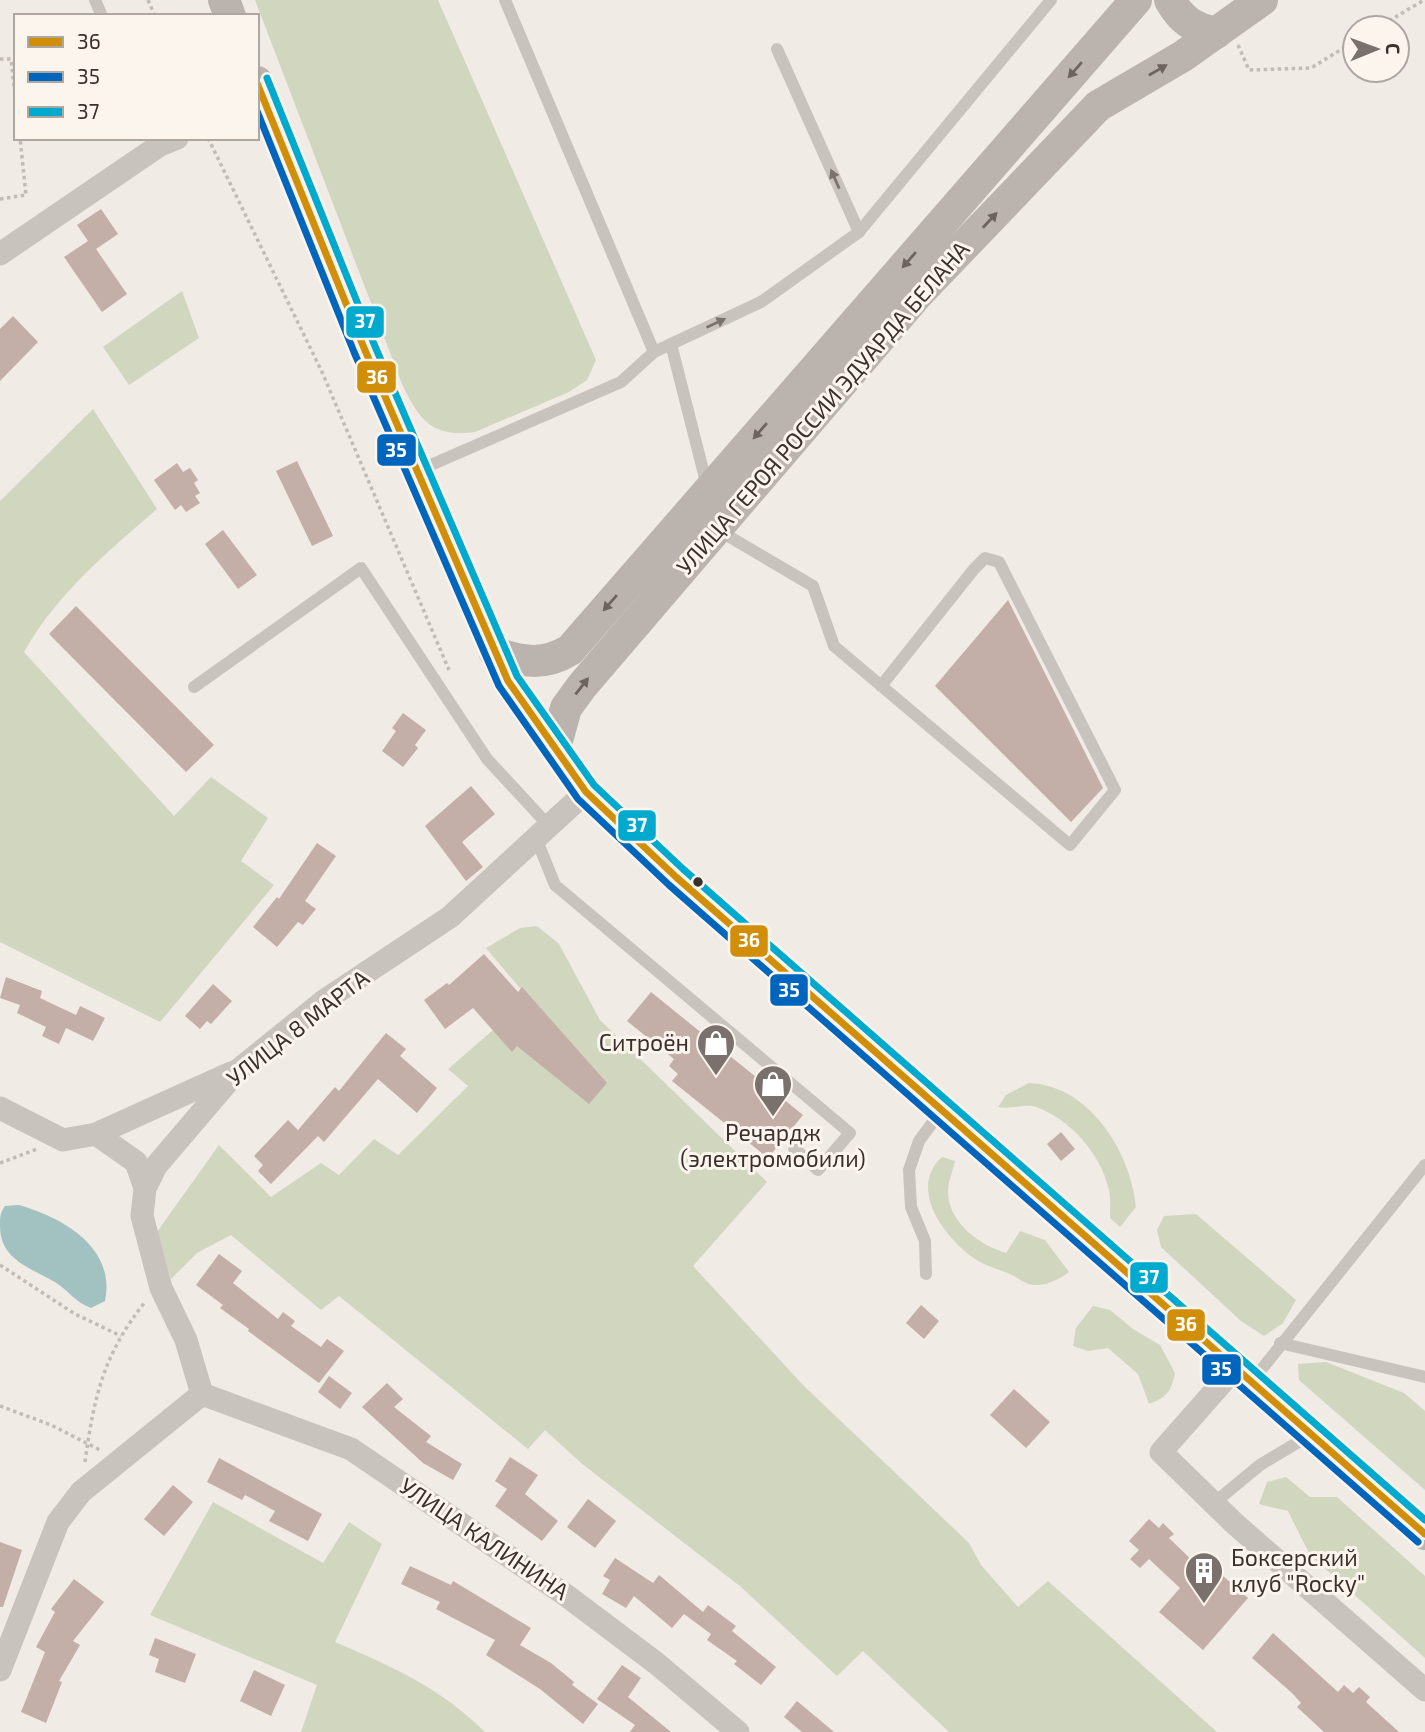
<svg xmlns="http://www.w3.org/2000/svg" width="1425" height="1732" font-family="'Exo 2',sans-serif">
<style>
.green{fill:#d1d6bf}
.water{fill:#a1c2c1}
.building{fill:#c3afa7}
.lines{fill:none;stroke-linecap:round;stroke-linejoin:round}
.path{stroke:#c2bbb6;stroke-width:3.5;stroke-dasharray:3.5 3.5;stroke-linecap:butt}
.lane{stroke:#c9c3be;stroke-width:12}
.street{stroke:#c9c3be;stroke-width:23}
.secondary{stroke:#bab3ae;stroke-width:32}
.bus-1-casing{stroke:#fbf5ee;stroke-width:12}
.bus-2-casing{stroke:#fbf5ee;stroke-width:12}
.bus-3-casing{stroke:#fbf5ee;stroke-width:12}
.bus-1{stroke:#d18e09;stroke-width:7}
.bus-2{stroke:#0065bd;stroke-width:7}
.bus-3{stroke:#00a9ce;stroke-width:7}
.oneway{fill:#6e645f}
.oneway2{fill:#7b726d}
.bus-dot{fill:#3b302b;stroke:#fbf5ee;stroke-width:2.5}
.labels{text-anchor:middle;stroke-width:6;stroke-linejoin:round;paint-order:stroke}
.street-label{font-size:23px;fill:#3b302b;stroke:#fbf5ee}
.poi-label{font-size:23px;fill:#3b302b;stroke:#fbf5ee;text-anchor:end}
.line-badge{stroke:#fbf5ee;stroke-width:2.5}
.badge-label{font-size:19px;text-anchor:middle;font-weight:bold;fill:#fff}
</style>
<rect width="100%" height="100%" fill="#f0ebe5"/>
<!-- green -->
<g class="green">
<path d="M255,0H438L596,360L587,380L569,392L475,432C431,438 419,419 402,384Z"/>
<polygon points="182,291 199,338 129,385 103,347"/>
<path d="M93,409L157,509C108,551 55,596 24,652L174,816L211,777L268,818L241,861L274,885L160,1022L0,942V501Z"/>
<polygon points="537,926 559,944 600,1020 767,1182 693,1266 804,1386 969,1543 981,1565 1018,1607 1048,1581 1217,1732 949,1732 863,1651 837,1676 741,1587 581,1463 545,1430 528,1449 339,1296 321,1310 231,1235 197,1253 171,1279 157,1232 219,1145 271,1197 321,1163 339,1175 374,1139 398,1155 468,1086 448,1069 529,999 486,948 520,928"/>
<path d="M1029,1083C1089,1085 1131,1152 1136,1207L1120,1227L1110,1218C1110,1209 1111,1199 1109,1190C1101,1154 1070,1119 1036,1107C1025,1103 1011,1110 998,1107L1006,1095Z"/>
<path d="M942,1157L955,1161C953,1171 947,1184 948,1194C950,1224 980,1245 1006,1253L1020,1231L1045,1240L1069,1272C1060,1279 1046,1286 1034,1285C1026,1285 1017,1277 1010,1274C999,1269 985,1266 975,1259C945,1238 907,1189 942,1157Z"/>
<polygon points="1196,1214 1296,1300 1283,1323 1264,1336 1241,1321 1161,1247 1157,1230 1164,1216"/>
<path d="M1093,1306L1110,1310L1133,1329L1160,1345L1175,1373C1171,1392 1167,1397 1149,1404L1138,1374L1108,1348L1088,1351L1073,1346L1076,1328Z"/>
<polygon points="1326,1362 1404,1393 1425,1411 1425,1490 1299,1380 1298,1364"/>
<polygon points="1286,1477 1310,1497 1337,1497 1425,1576 1425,1658 1310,1555 1288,1511 1259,1504 1267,1482"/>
<path d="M213,1502L323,1563L349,1522L382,1544L335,1642C391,1666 441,1688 485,1732H301L317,1685L150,1615Z"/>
</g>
<!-- water -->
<path class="water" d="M19,1205C63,1218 116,1247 105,1301L91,1308C75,1302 69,1291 55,1282C31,1268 0,1260 0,1226C0,1217 0,1213 5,1206Z"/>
<!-- building -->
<g class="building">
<polygon points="101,209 118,234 96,249 127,294 102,312 64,257 88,241 77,225"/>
<polygon points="13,316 38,342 0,381 0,329"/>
<polygon points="297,461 333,536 312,546 276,471"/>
<polygon points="177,463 183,472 190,468 198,480 194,483 200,493 195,496 200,503 186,512 181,505 175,510 154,480"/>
<polygon points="223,530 257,575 238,589 205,544"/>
<polygon points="1008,600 1103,788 1071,822 935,686"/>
<polygon points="76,606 214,745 186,772 49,634"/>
<polygon points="403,713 426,730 415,745 418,748 403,767 382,751 396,731 392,728"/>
<polygon points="471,786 495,814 462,842 483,867 466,881 425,826"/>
<polygon points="317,843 336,856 305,901 316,909 303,925 298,922 277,947 253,927 277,897 279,899"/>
<polygon points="484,954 518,992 522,987 607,1083 589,1104 517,1046 512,1052 473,1008 445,1029 424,1000 447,983 449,985"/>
<polygon points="6,977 42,991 40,998 76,1015 80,1006 105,1018 93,1041 66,1028 59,1044 42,1036 46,1027 17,1013 20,1005 0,998"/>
<polygon points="213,984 232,1001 211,1024 207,1021 200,1029 185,1016"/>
<polygon points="651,992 803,1115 768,1158 672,1081 678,1074 669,1066 674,1059 627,1021"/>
<polygon points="386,1033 406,1049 400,1056 437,1088 417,1113 378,1079 324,1142 318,1136 271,1184 258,1171 263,1165 254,1156 288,1120 298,1130 335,1087 339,1091"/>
<polygon points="1061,1132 1075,1149 1061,1161 1047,1144"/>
<polygon points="219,1254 242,1271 233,1283 278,1319 283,1312 295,1321 291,1326 321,1347 327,1339 344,1351 319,1383 248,1331 249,1329 220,1308 223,1305 196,1285"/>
<polygon points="921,1305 939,1321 924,1339 906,1323"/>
<polygon points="329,1376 352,1393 340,1409 318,1392"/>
<polygon points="387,1383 403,1399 394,1407 431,1436 426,1442 462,1464 453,1480 423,1463 362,1407"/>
<polygon points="1014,1389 1050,1422 1026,1448 990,1415"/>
<polygon points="510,1457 538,1475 525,1494 558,1521 542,1541 495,1506 507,1489 495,1481"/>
<polygon points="219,1458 322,1514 308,1541 269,1521 275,1511 245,1495 242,1500 207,1482"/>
<polygon points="173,1485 193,1502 164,1536 144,1519"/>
<polygon points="588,1499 616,1521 595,1548 567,1527"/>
<polygon points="1149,1519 1159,1528 1163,1523 1174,1534 1169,1538 1199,1567 1205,1560 1248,1598 1203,1650 1159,1612 1180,1588 1149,1559 1140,1568 1130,1559 1139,1550 1129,1541"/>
<polygon points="0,1542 22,1550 3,1607 0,1607"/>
<polygon points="615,1558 653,1583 659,1575 703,1612 708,1605 736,1626 732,1631 776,1667 761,1685 734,1664 737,1661 707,1640 711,1634 684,1614 672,1628 634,1596 626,1608 602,1594 610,1580 603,1576"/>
<polygon points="410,1566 451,1585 453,1581 531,1628 520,1645 551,1663 574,1682 572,1685 598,1704 583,1724 540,1689 486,1655 495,1640 436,1609 440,1602 401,1584"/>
<polygon points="74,1579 104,1602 73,1641 80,1645 59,1681 62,1682 46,1723 21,1712 45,1652 36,1647 55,1612 51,1609"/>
<polygon points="1273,1633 1338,1692 1344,1685 1353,1693 1359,1687 1370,1697 1366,1702 1399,1732 1324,1732 1297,1707 1301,1703 1292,1693 1252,1658"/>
<polygon points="155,1638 196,1654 185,1683 155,1672 159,1659 149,1655"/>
<polygon points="622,1665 641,1678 628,1697 671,1732 630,1732 635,1725 597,1699"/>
<polygon points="254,1670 285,1685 271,1716 240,1701"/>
<polygon points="797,1701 834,1732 802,1732 784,1717"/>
</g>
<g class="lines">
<!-- path -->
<g class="path">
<polyline points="148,0 155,16"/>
<polyline points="1377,28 1424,0"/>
<polyline points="1238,45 1249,70 1311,68 1355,41"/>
<polyline points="0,59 11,59 16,103"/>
<polyline points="208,138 322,372 449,670"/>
<polyline points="0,199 26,195 20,138"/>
<polyline points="0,1163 37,1149"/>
<polyline points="0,1265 75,1314 121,1336"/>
<polyline points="0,1406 51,1425 100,1450"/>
<path d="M85,1462C94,1397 103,1355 145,1302"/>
</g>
<!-- lane -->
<g class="lane">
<polyline points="95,0 102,16"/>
<polyline points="505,0 654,352"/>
<polyline points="859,232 1051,0"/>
<polyline points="671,344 707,486"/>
<polyline points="417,471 621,382 654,352 761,302 859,232 777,49"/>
<polyline points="718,530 813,586 834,646 1070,845 1115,790 999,562 985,558 974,569 881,686"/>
<polyline points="194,687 361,568 487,759 549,826"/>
<polyline points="536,838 555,885 850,1133 818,1170 794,1148"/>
<polyline points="926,1274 925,1241 911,1207 909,1170 919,1141 941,1111"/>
<polyline points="1280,1343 1425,1377"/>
<polyline points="1253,1380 1425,1165"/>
<polyline points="1214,1503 1260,1465 1310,1435"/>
</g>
<!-- street -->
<g class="street">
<polyline points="0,254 160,145 177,138"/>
<polyline points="0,1108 63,1140 96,1134 231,1073"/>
<polyline points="96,1134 136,1162 145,1188"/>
<polyline points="1236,1367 1161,1452 1234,1523 1425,1690"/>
<polyline points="202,1394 351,1449 567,1596 656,1663 738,1732"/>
<polyline points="0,1670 58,1522 81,1492 202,1394 186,1340 161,1288 142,1216 145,1188 156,1166 237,1071 325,1000 450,917 586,792"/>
</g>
<!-- secondary -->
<g class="secondary">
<polyline points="224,0 230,16"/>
<path d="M1170,0C1181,20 1193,28 1216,33"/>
<polyline points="257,82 364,348 508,681 586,792 676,877 1425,1534"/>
<path d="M495,653C523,662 544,666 570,650L1136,0"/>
<polyline points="555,748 566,708 582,686 916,296 1098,106 1183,56 1262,0"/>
</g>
<defs>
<polyline id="bus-1" points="257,83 364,348 508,681 586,792 676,877 1425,1534"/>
<polyline id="bus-2" points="257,111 354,352 499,686 578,799 669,885 1418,1542"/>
<polyline id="bus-3" points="267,78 374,344 517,676 594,785 683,869 1425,1520"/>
</defs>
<!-- bus-1 casing -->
<use href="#bus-1" class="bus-1-casing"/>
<!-- bus-2 casing -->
<use href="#bus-2" class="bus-2-casing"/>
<!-- bus-3 casing -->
<use href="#bus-3" class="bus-3-casing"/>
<!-- bus-1 -->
<use href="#bus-1" class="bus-1"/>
<!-- bus-2 -->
<use href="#bus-2" class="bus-2"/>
<!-- bus-3 -->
<use href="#bus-3" class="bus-3"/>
</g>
<!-- one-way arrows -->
<defs><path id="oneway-solid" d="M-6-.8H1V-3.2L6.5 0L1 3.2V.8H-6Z" transform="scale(1.75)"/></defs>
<g class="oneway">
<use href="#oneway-solid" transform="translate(1075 70) rotate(131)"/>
<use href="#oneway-solid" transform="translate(1158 70) rotate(-30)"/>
<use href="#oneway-solid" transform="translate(990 220) rotate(-47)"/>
<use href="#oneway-solid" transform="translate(909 260) rotate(131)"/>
<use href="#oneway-solid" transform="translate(760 431) rotate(131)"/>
<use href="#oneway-solid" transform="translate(610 603) rotate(131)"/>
<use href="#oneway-solid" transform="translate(582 686) rotate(-52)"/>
</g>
<g class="oneway2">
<use href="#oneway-solid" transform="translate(835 179) rotate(-114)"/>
<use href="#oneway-solid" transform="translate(716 323) rotate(-25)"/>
</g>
<!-- icons -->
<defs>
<symbol id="shop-pin" viewBox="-11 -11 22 30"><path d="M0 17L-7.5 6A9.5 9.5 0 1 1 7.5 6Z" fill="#7a716c" stroke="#fbf5ee"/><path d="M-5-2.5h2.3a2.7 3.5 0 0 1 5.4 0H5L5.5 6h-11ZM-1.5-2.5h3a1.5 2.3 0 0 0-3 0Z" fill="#fff"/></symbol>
<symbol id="building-pin" viewBox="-11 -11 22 30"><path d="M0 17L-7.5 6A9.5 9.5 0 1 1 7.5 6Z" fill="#7a716c" stroke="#fbf5ee"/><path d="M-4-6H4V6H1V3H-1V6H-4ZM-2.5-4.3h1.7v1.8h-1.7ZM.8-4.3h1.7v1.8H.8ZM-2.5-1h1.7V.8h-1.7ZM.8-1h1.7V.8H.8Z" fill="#fff"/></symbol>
</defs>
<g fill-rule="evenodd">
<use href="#shop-pin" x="694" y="1021" width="44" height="60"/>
<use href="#shop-pin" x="751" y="1062" width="44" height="60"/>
<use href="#building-pin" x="1182" y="1549" width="44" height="60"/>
</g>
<!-- markers -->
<circle class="bus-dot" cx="698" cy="882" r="6"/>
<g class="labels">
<!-- street labels -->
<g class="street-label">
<text transform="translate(823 408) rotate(-49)" y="8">УЛИЦА ГЕРОЯ РОССИИ ЭДУАРДА БЕЛАНА</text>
<text transform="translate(298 1028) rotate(-38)" y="8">УЛИЦА 8 МАРТА</text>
<text transform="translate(484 1539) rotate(34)" y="8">УЛИЦА КАЛИНИНА</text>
</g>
<!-- poi labels -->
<g class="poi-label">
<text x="689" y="1051">Ситроён</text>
<text x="773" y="1141" text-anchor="middle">Речардж<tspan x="773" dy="26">(электромобили)</tspan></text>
<text x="1231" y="1566" text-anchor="start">Боксерский<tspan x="1231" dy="26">клуб "Rocky"</tspan></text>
</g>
</g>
<g class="line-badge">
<rect x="345" y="305" width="40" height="34" rx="7" fill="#00a9ce"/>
<rect x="356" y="360" width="41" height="34" rx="7" fill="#d18e09"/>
<rect x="376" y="433" width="41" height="34" rx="7" fill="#0065bd"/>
<rect x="617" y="809" width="40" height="33" rx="7" fill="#00a9ce"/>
<rect x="729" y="924" width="40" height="34" rx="7" fill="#d18e09"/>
<rect x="769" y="973" width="40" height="34" rx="7" fill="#0065bd"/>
<rect x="1129" y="1261" width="40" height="33" rx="7" fill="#00a9ce"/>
<rect x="1166" y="1308" width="40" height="34" rx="7" fill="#d18e09"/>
<rect x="1201" y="1353" width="41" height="33" rx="7" fill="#0065bd"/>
</g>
<g class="badge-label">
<text x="365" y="328">37</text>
<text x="377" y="384">36</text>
<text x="396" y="457">35</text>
<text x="637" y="832">37</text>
<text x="749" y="947">36</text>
<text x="789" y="997">35</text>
<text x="1149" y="1284">37</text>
<text x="1186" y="1331">36</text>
<text x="1221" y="1376">35</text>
</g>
<!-- legend -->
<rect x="14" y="14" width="245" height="126" fill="#fbf5ee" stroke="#aea6a0" stroke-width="2"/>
<rect x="28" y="37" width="35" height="10" fill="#d18e09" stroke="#aea6a0" stroke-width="2"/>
<text x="77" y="49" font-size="21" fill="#3b302b">36</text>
<rect x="28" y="72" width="35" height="10" fill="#0065bd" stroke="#aea6a0" stroke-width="2"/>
<text x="77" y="84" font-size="21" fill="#3b302b">35</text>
<rect x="28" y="107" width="35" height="10" fill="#00a9ce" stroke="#aea6a0" stroke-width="2"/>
<text x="77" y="119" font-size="21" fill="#3b302b">37</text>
<!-- north arrow -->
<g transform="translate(1376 49) rotate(89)"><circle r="33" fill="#fbf5ee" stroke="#aea6a0" stroke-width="2"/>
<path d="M0-5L12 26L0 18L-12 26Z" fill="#7a716c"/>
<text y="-10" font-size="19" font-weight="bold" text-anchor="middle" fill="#3b302b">С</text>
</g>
</svg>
